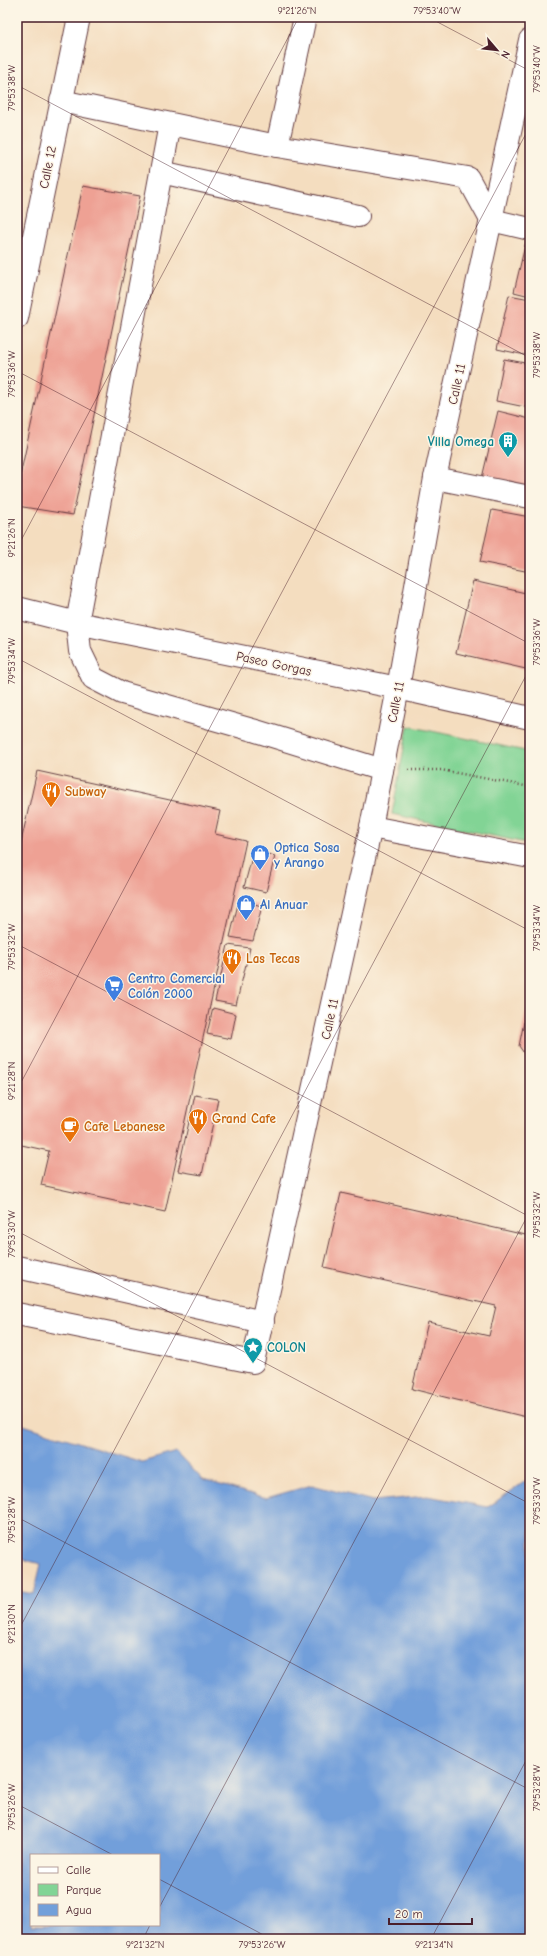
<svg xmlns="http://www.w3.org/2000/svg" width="547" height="1956" font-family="'Comic Neue',sans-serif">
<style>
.green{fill:#82d495;stroke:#667a60}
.water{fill:#729fda;stroke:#5e5f82;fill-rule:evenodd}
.building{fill:#eea194}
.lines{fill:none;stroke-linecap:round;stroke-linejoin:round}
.minor-casing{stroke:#643c41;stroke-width:24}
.path{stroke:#643c41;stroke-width:2.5;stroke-dasharray:1 3;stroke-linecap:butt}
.minor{stroke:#fff;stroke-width:22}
.ticks{fill:none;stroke:#4a1f2b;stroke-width:1;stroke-opacity:0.45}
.labels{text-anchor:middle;stroke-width:3;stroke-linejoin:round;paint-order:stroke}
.street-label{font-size:13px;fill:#4a1f2b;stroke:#fcf5e5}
.culture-label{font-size:13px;font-weight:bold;fill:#0d838f;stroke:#fcf5e5;text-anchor:end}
.food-label{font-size:13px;font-weight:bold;fill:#c56008;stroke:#fcf5e5;text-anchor:start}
.shop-label{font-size:13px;font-weight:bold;fill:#366cbe;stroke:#fcf5e5;text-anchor:start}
.neatline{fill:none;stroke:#4a1f2b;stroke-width:1.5}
.ticks-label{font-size:10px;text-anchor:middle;fill:#4a1f2b}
</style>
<rect width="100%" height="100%" fill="#fcf5e5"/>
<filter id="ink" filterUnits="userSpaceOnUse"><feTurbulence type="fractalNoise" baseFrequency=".025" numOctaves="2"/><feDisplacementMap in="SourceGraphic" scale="8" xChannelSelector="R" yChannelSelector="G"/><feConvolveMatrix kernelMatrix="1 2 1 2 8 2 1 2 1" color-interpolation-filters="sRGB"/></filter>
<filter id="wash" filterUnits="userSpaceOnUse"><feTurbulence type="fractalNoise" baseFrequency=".012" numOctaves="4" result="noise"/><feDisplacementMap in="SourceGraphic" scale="16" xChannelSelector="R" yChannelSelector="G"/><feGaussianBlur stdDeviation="0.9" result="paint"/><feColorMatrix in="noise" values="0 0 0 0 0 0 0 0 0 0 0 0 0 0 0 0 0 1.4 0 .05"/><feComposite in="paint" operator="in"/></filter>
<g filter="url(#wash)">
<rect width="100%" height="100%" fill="#f4ddbf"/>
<!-- green -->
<polygon class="green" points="408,726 530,752 530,844 392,814"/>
<!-- water -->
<path class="water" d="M17,1423L142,1462L176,1452L203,1480L266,1498L312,1485L373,1501L427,1496L488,1507L530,1478V1939H17V1591L34,1594L41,1564L17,1558ZM31,1855H159V1925H31Z"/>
<g id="blocks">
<!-- building -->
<g class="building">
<polygon points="83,186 140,196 73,515 17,506 17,490"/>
<polygon points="527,237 530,237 530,296 514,292"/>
<polygon points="509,295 530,299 530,356 497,349"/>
<polygon points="504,359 530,364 530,408 496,401"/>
<polygon points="498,411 530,419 530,490 482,478"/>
<polygon points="492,510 530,517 530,572 480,562"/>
<polygon points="473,581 530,594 530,670 456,653"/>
<polygon points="37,771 220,811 215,834 246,841 165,1212 41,1185 49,1151 17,1144 17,860"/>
<polygon points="254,850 275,856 266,892 244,887"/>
<polygon points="239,900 262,906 253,941 230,937"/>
<polygon points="228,945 250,948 236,1005 215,1001"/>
<polygon points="529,998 530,999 530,1062 519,1046"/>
<polygon points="213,1008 236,1014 231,1039 207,1034"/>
<polygon points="195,1095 218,1099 202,1175 178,1171"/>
<polygon points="341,1193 530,1236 530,1418 412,1389 428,1322 489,1336 496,1306 324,1267"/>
</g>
</g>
</g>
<g filter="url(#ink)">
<use href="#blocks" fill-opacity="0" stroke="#643c41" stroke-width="1"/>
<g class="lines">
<defs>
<g id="minor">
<polyline points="61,101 277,146 468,178 491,220 530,229"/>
<polyline points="170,124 77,623 80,651 93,678 122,693 256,731 382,770"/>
<polyline points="277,146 305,17"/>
<polyline points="161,172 358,216"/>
<polyline points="17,318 79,17"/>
<polyline points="435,478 530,497"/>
<polyline points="17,608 77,623 398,688 530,718"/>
<polyline points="371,827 530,857"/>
<polyline points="17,1267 263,1322"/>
<polyline points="17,1314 253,1362 371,827 398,688 435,478 530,40"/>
</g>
</defs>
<!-- minor casing -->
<use href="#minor" class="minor-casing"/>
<!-- path -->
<polyline class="path" points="408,770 441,770 530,787"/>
<!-- minor -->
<use href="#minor" class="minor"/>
</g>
</g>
<!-- ticks -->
<path class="ticks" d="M428,17L530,71M17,85L530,358M17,371L530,644M17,548L299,17M17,658L530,931M17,944L530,1217M17,1090L530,126M17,1231L530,1504M17,1517L530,1790M17,1633L530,668M17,1804L113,1855M159,1879L271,1939M159,1908L530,1211M143,1939L150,1925M431,1939L530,1753"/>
<!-- icons -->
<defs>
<symbol id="building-pin" viewBox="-11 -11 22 30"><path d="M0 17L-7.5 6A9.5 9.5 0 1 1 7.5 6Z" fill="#0f9aa8" stroke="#fcf5e5"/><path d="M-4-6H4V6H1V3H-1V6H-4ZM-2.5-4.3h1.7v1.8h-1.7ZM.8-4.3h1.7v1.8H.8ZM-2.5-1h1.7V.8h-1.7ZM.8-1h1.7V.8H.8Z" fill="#fff"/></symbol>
<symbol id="restaurant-pin" viewBox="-11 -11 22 30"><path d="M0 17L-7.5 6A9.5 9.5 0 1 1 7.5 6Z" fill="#e8710a" stroke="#fcf5e5"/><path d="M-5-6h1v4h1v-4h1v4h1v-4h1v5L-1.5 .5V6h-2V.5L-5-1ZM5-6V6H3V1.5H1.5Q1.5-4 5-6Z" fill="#fff"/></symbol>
<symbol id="shop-pin" viewBox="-11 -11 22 30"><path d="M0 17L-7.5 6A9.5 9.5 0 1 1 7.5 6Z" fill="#3f7fe0" stroke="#fcf5e5"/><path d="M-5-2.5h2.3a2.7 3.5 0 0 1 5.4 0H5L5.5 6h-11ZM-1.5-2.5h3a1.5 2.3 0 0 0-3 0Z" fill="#fff"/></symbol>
<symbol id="supermarket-pin" viewBox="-11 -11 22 30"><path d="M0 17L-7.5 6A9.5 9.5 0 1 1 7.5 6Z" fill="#3f7fe0" stroke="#fcf5e5"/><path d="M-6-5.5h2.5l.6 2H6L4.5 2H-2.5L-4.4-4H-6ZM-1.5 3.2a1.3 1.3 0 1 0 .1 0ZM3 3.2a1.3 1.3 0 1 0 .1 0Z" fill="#fff"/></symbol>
<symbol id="cafe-pin" viewBox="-11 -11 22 30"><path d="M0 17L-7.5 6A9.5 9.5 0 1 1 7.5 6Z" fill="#e8710a" stroke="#fcf5e5"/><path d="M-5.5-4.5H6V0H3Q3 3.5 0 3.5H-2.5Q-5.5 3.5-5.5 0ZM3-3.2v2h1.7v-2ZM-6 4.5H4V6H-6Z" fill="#fff"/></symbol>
<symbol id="sight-pin" viewBox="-11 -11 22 30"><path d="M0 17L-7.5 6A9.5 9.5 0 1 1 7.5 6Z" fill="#0f9aa8" stroke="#fcf5e5"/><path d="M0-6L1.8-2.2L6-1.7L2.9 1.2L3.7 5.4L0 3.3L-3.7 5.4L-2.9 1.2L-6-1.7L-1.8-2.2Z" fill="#fff"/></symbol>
</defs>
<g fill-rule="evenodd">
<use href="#building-pin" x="497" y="430" width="22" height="30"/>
<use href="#restaurant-pin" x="40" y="780" width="22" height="30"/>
<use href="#shop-pin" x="249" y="843" width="22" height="30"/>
<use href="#shop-pin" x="235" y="893" width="22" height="30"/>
<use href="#restaurant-pin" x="221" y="947" width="22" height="30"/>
<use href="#supermarket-pin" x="103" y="974" width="22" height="30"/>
<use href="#restaurant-pin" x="187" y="1107" width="22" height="30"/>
<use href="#cafe-pin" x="59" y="1115" width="22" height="30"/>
<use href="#sight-pin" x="242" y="1336" width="22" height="30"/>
</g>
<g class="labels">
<!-- street labels -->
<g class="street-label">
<text transform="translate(47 167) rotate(-79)" y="5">Calle 12</text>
<text transform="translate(456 384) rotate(-78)" y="5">Calle 11</text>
<text transform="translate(274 663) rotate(12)" y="5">Paseo Gorgas</text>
<text transform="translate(395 702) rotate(-79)" y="5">Calle 11</text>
<text transform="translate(329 1019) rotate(-78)" y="5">Calle 11</text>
</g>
<!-- culture labels -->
<g class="culture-label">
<text x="494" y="446">Villa Omega</text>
<text x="267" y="1352" text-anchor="start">COLON</text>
</g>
<!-- food labels -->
<g class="food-label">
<text x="65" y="796">Subway</text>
<text x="246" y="963">Las Tecas</text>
<text x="212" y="1123">Grand Cafe</text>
<text x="84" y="1131">Cafe Lebanese</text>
</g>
<!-- shop labels -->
<g class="shop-label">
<text x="274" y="852">Optica Sosa<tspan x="274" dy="15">y Arango</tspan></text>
<text x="260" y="909">Al Anuar</text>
<text x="128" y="983">Centro Comercial<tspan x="128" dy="15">Colón 2000</tspan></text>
</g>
</g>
<!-- margin -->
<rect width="547" height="1956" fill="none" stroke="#fcf5e5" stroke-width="44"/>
<!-- legend -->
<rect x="30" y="1854" width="130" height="72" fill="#fcf5e5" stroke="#b59f9b"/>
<rect x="38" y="1867" width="20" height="6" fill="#ffffff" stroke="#b59f9b"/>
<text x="66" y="1874" font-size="12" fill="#4a1f2b">Calle</text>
<rect x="38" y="1884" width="20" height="12" fill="#82d495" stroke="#b59f9b"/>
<text x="66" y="1894" font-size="12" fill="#4a1f2b">Parque</text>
<rect x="38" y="1904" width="20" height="12" fill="#729fda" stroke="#b59f9b"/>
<text x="66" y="1914" font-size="12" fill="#4a1f2b">Agua</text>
<!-- north arrow -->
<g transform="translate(497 50) rotate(118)" stroke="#fcf5e5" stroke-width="3" paint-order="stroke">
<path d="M0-3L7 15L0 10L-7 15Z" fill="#4a1f2b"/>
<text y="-6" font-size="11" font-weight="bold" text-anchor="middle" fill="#4a1f2b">N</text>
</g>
<!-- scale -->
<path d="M389 1918v6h83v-6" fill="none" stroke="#4a1f2b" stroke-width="2"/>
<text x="395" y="1918" font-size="12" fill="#4a1f2b" stroke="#fcf5e5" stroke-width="3" paint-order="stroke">20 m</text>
<rect x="22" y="22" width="503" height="1912" class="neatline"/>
<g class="ticks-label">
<text x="297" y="14">9°21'26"N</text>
<text x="437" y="14">79°53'40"W</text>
<text transform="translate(536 69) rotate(-90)" y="4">79°53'40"W</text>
<text transform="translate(11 88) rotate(-90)" y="4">79°53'38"W</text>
<text transform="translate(536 355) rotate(-90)" y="4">79°53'38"W</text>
<text transform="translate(11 374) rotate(-90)" y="4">79°53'36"W</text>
<text transform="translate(11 538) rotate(-90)" y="4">9°21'26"N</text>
<text transform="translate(536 642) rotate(-90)" y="4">79°53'36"W</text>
<text transform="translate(11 661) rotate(-90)" y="4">79°53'34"W</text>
<text transform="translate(536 928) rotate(-90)" y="4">79°53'34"W</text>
<text transform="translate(11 947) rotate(-90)" y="4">79°53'32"W</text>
<text transform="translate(11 1081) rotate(-90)" y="4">9°21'28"N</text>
<text transform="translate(536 1215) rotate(-90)" y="4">79°53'32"W</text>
<text transform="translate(11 1234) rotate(-90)" y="4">79°53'30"W</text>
<text transform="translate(536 1501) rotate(-90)" y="4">79°53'30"W</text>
<text transform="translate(11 1520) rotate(-90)" y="4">79°53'28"W</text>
<text transform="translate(11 1624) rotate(-90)" y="4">9°21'30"N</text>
<text transform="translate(536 1788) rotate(-90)" y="4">79°53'28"W</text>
<text transform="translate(11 1807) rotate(-90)" y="4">79°53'26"W</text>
<text x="145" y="1948">9°21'32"N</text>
<text x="262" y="1948">79°53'26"W</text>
<text x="434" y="1948">9°21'34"N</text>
</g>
</svg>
